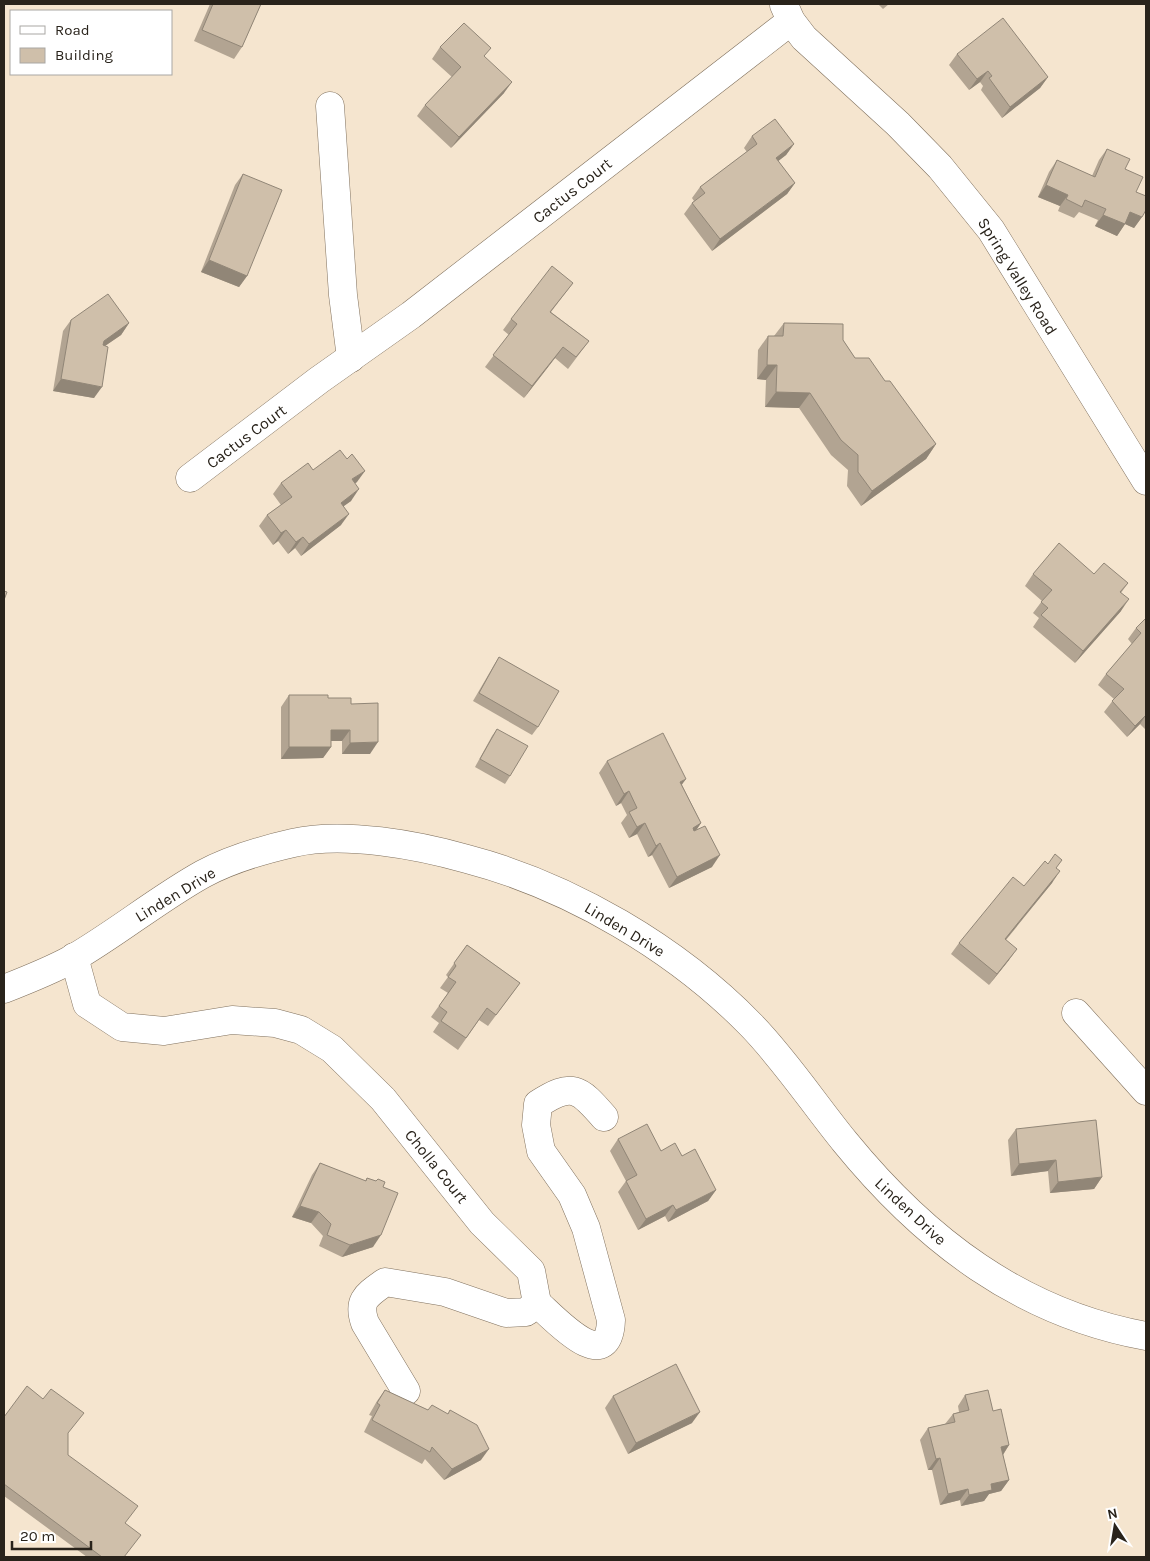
<svg xmlns="http://www.w3.org/2000/svg" width="1150" height="1561" font-family="Karla,sans-serif">
<style>
.lines{fill:none;stroke-linecap:round;stroke-linejoin:round}
.minor-casing{stroke:#80715e;stroke-width:29}
.minor{stroke:#fff;stroke-width:28}
.wall{fill:#b2a492}
.shaded-wall{fill:#918677}
.building{fill:#cfbfaa;stroke:#918677}
.labels{text-anchor:middle;stroke-width:4.5;stroke-linejoin:round;paint-order:stroke}
.street-label{font-size:16px;fill:#29231b;stroke:#fff}
</style>
<rect width="100%" height="100%" fill="#f5e5cf"/>
<g class="lines">
<defs>
<g id="minor">
<polyline points="784,5 791,21 804,38 898,124 940,167 991,230 1146,481"/>
<polyline points="330,106 343,295 351,358"/>
<polyline points="190,478 319,380 411,315 791,21"/>
<path d="M74,957L87,1004L122,1027L164,1031L232,1020L275,1023L301,1030L332,1049L383,1099L482,1223L531,1271L537,1303L526,1312L506,1313L445,1292L385,1282C367,1295 357,1300 365,1323L406,1391"/>
<path d="M4,989C27,980 50,971 72,959C117,933 158,899 203,874C231,859 262,850 293,843C343,831 418,845 467,859C570,886 677,949 751,1025C786,1061 814,1104 845,1142C925,1240 1020,1313 1146,1336"/>
<polyline points="1076,1013 1146,1091"/>
<path d="M537,1303C554,1318 609,1379 611,1320L586,1228L572,1195L541,1151L536,1125L538,1104C572,1082 579,1088 604,1117"/>
</g>
</defs>
<!-- minor casing -->
<use href="#minor" class="minor-casing"/>
<!-- minor -->
<use href="#minor" class="minor"/>
</g>
<!-- wall -->
<g class="wall">
<polygon points="210,4 261,4 242,47 234,59 194,41"/>
<polygon points="878,4 889,4 883,9"/>
<polygon points="440,47 485,57 504,93 451,148 417,116 425,105 452,77 432,59"/>
<polygon points="957,54 1048,77 1040,88 1002,118 981,90 983,86 980,82 969,90 949,65"/>
<polygon points="752,136 794,144 786,155 778,161 795,183 787,194 712,251 684,214 692,203 694,201 692,198 700,187 747,152 744,148"/>
<polygon points="1107,149 1125,169 1136,192 1142,217 1134,228 1125,224 1117,236 1095,226 1098,220 1079,212 1074,218 1058,211 1060,206 1038,197 1049,172 1057,160 1092,176 1099,160"/>
<polygon points="243,174 247,276 239,287 201,272 235,185"/>
<polygon points="573,283 551,312 589,341 568,369 555,358 524,398 485,367 509,335 503,330 511,319"/>
<polygon points="71,320 129,323 121,335 105,346 94,398 53,391 63,331"/>
<polygon points="784,323 843,340 855,358 885,381 936,444 926,459 861,506 847,486 848,470 831,455 799,408 765,407 766,380 757,379 758,350 768,336 774,336"/>
<polygon points="313,470 357,482 355,483 351,501 343,506 341,525 301,556 295,548 288,554 278,541 273,545 259,526 267,515 281,505 273,494 281,483"/>
<polygon points="1033,574 1094,574 1128,583 1121,593 1121,611 1075,663 1033,627 1039,618 1033,613 1042,601 1025,586"/>
<polygon points="1146,618 1146,730 1140,724 1127,737 1104,712 1114,699 1098,685 1106,674 1132,644 1128,639 1136,628"/>
<polygon points="499,657 538,727 532,735 473,701 494,665"/>
<polygon points="289,695 328,698 351,704 370,754 342,754 342,741 331,741 331,747 323,758 281,759 281,707"/>
<polygon points="497,729 510,776 505,784 475,767 492,736"/>
<polygon points="607,761 682,785 701,823 696,830 712,867 669,888 652,855 648,857 637,834 629,838 621,823 627,815 621,803 616,806 599,773"/>
<polygon points="1056,869 1052,883 1006,940 1009,960 989,985 951,954 959,943 1024,886"/>
<polygon points="467,945 520,983 488,1026 479,1020 458,1050 433,1032 439,1023 431,1017 448,993 440,988 448,977 446,975"/>
<polygon points="1016,1129 1102,1177 1094,1189 1050,1193 1048,1171 1011,1176 1008,1140"/>
<polygon points="618,1139 682,1156 716,1190 708,1201 668,1222 665,1216 638,1230 618,1192 626,1181 610,1151"/>
<polygon points="320,1163 365,1181 367,1178 376,1181 378,1179 383,1187 373,1247 342,1257 319,1246 323,1236 311,1223 292,1217 312,1175"/>
<polygon points="385,1390 428,1410 448,1414 450,1410 481,1460 444,1480 425,1459 422,1464 364,1432 372,1416 369,1415 377,1401"/>
<polygon points="965,1395 993,1411 1009,1445 1003,1455 1009,1480 1001,1491 989,1494 984,1501 961,1506 960,1500 940,1505 932,1470 928,1470 920,1440 928,1428 945,1424 953,1414 959,1412 958,1406"/>
<polygon points="613,1396 692,1423 628,1454 605,1408"/>
<polygon points="4,1417 68,1434 68,1455 125,1523 125,1557 87,1557 4,1496"/>
</g>
<!-- shaded-wall -->
<g class="shaded-wall">
<polygon points="988,71 980,82 969,90 977,79"/>
<polygon points="1048,77 1040,88 1002,118 1010,107"/>
<polygon points="512,82 504,93 451,148 459,137"/>
<polygon points="794,144 786,155 768,169 776,158"/>
<polygon points="795,183 787,194 712,251 720,239"/>
<polygon points="1046,185 1068,195 1060,206 1038,197"/>
<polygon points="1130,212 1142,217 1134,228 1125,224 1117,236 1095,226 1103,215"/>
<polygon points="209,260 247,276 239,287 201,272"/>
<polygon points="129,323 121,335 96,352 104,341"/>
<polygon points="563,347 555,358 524,398 532,386"/>
<polygon points="767,365 777,365 766,380 757,379"/>
<polygon points="61,379 102,387 94,398 53,391"/>
<polygon points="776,392 810,393 799,408 765,407"/>
<polygon points="936,444 926,459 861,506 872,491"/>
<polygon points="365,471 357,482 344,491 352,479"/>
<polygon points="359,489 351,501 333,514 341,503"/>
<polygon points="349,514 341,525 301,556 309,544"/>
<polygon points="286,530 278,541 273,545 281,533"/>
<polygon points="303,537 295,548 288,554 296,542"/>
<polygon points="1129,599 1121,611 1075,663 1083,651"/>
<polygon points="1146,715 1140,724 1127,737 1135,726"/>
<polygon points="331,730 350,730 342,741 323,741"/>
<polygon points="378,742 370,754 342,754 350,743"/>
<polygon points="289,747 331,747 323,758 281,759"/>
<polygon points="686,779 678,790 680,782"/>
<polygon points="629,791 621,803 616,806 624,794"/>
<polygon points="645,823 637,834 629,838 637,827"/>
<polygon points="701,823 693,835 693,828"/>
<polygon points="660,843 652,855 648,857 656,846"/>
<polygon points="720,855 712,867 669,888 677,877"/>
<polygon points="1060,871 1052,883 997,950 1005,939"/>
<polygon points="1017,949 1009,960 989,985 997,974"/>
<polygon points="1056,1160 1048,1171 1011,1176 1019,1164"/>
<polygon points="1102,1177 1094,1189 1050,1193 1058,1182"/>
<polygon points="716,1190 708,1201 668,1222 676,1210"/>
<polygon points="673,1205 665,1216 638,1230 646,1219"/>
<polygon points="300,1206 319,1212 311,1223 292,1217"/>
<polygon points="381,1235 373,1247 342,1257 350,1245"/>
<polygon points="700,1412 692,1423 628,1454 636,1443"/>
<polygon points="1009,1445 1002,1456 1001,1447"/>
<polygon points="489,1449 481,1460 444,1480 452,1469"/>
<polygon points="940,1458 932,1470 928,1470 936,1459"/>
<polygon points="1009,1480 1001,1491 989,1494 984,1501 961,1506 969,1495 991,1484"/>
<polygon points="968,1489 960,1500 940,1505 948,1494"/>
</g>
<!-- building -->
<g class="building">
<polygon points="213,4 261,4 242,47 202,30"/>
<polygon points="1003,18 1048,77 1010,107 989,78 992,76 988,71 977,79 957,54"/>
<polygon points="464,23 491,48 484,56 512,82 459,137 425,105 461,67 440,47"/>
<polygon points="775,119 794,144 776,158 795,183 720,239 692,203 705,193 700,187 757,144 752,136"/>
<polygon points="1107,149 1130,159 1125,169 1143,177 1136,192 1146,196 1146,210 1142,217 1130,212 1125,224 1103,215 1106,209 1085,200 1082,207 1066,199 1068,195 1046,185 1057,160 1095,177"/>
<polygon points="243,174 282,190 247,276 209,260"/>
<polygon points="552,266 573,283 550,312 589,341 576,357 563,347 532,386 493,355 517,324 511,319"/>
<polygon points="108,294 129,323 104,341 103,345 108,347 102,387 61,379 71,320"/>
<polygon points="784,323 843,324 843,340 855,358 869,358 885,381 890,381 936,444 872,491 858,472 858,455 841,440 810,393 776,392 777,365 767,365 768,336 783,336"/>
<polygon points="340,450 347,459 352,454 365,471 352,479 359,489 341,503 349,514 309,544 303,537 296,542 286,530 281,533 267,515 292,497 281,483 308,463 313,470"/>
<polygon points="1059,543 1094,574 1104,563 1128,583 1120,592 1129,599 1083,651 1041,615 1048,608 1041,602 1052,590 1033,574"/>
<polygon points="4,591 7,592 4,600"/>
<polygon points="1146,618 1146,715 1135,726 1112,701 1124,689 1106,674 1141,633 1136,628"/>
<polygon points="499,657 559,691 538,727 479,693"/>
<polygon points="289,695 328,695 328,698 351,698 351,704 378,703 378,742 350,743 350,730 331,730 331,747 289,747"/>
<polygon points="497,729 528,746 510,776 480,759"/>
<polygon points="663,733 686,779 680,782 701,823 693,828 694,831 705,826 720,855 677,877 660,843 656,846 645,823 637,827 629,812 637,808 629,791 624,794 607,761"/>
<polygon points="1055,854 1062,860 1056,868 1060,871 1005,939 1017,949 997,974 959,943 1013,877 1024,886 1045,861 1048,864"/>
<polygon points="467,945 520,983 496,1015 487,1008 466,1038 441,1021 447,1012 439,1006 456,982 448,977 456,966 454,963"/>
<polygon points="1096,1120 1102,1177 1058,1182 1056,1160 1019,1164 1016,1129"/>
<polygon points="647,1124 661,1151 675,1143 682,1156 695,1149 716,1190 676,1210 673,1205 646,1219 626,1181 637,1175 618,1139"/>
<polygon points="320,1163 366,1181 367,1178 376,1181 378,1179 385,1182 383,1187 398,1193 381,1235 350,1245 327,1235 331,1224 319,1212 300,1206"/>
<polygon points="676,1364 700,1412 636,1443 613,1396"/>
<polygon points="27,1386 43,1399 51,1389 84,1413 68,1433 68,1455 138,1506 125,1523 141,1535 124,1557 102,1557 4,1484 4,1417"/>
<polygon points="385,1390 428,1410 432,1405 448,1414 450,1410 477,1425 489,1449 452,1469 432,1447 430,1452 372,1420 380,1405 377,1403"/>
<polygon points="988,1390 993,1411 1001,1409 1009,1445 1001,1447 1009,1480 991,1484 992,1490 969,1495 968,1489 948,1494 940,1458 936,1459 928,1428 955,1422 953,1414 969,1410 965,1395"/>
</g>
<g class="labels">
<!-- street labels -->
<g class="street-label">
<text transform="translate(572 190) rotate(-38)" y="6">Cactus Court</text>
<text transform="translate(1018 276) rotate(58)" y="6">Spring Valley Road</text>
<text transform="translate(246 436) rotate(-37)" y="6">Cactus Court</text>
<text transform="translate(175 894) rotate(-31)" y="6">Linden Drive</text>
<text transform="translate(625 929) rotate(31)" y="6">Linden Drive</text>
<text transform="translate(437 1166) rotate(51)" y="6">Cholla Court</text>
<text transform="translate(911 1211) rotate(43)" y="6">Linden Drive</text>
</g>
</g>
<!-- border -->
<rect width="1150" height="1561" fill="none" stroke="#29231b" stroke-width="10"/>
<!-- legend -->
<rect x="10" y="10" width="162" height="65" fill="#ffffff" stroke="#a9a7a4"/>
<rect x="20" y="26" width="25" height="8" fill="#ffffff" stroke="#a9a7a4"/>
<text x="55" y="35" font-size="15" fill="#29231b">Road</text>
<rect x="20" y="48" width="25" height="15" fill="#cfbfaa" stroke="#a9a7a4"/>
<text x="55" y="60" font-size="15" fill="#29231b">Building</text>
<!-- north arrow -->
<g transform="translate(1115 1526) rotate(348)" stroke="#ffffff" stroke-width="4" paint-order="stroke">
<path d="M0-4L9 19L0 12L-9 19Z" fill="#29231b"/>
<text y="-8" font-size="14" font-weight="bold" text-anchor="middle" fill="#29231b">N</text>
</g>
<!-- scale -->
<path d="M12 1541v8h79v-8" fill="none" stroke="#29231b" stroke-width="2.5"/>
<text x="20" y="1541" font-size="15" fill="#29231b" stroke="#ffffff" stroke-width="4" paint-order="stroke">20 m</text>
</svg>
